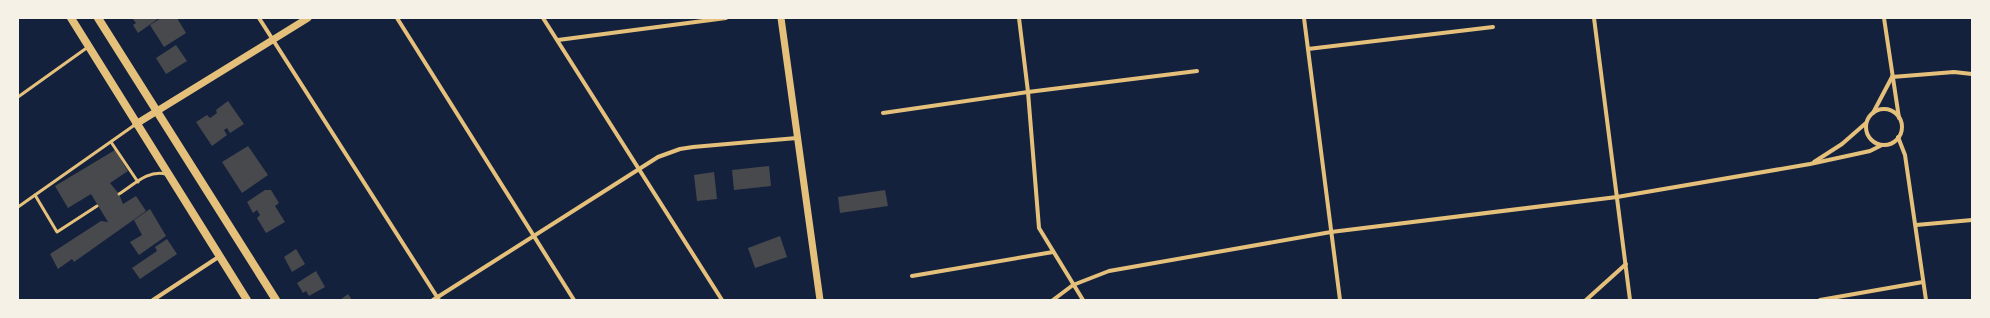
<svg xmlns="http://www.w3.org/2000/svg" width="1990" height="318" font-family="'Fira Sans',sans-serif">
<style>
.building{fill:#48494c}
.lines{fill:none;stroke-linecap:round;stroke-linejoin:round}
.service{stroke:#e5c07b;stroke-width:3}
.minor{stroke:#e5c07b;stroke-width:4}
.tertiary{stroke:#e5c07b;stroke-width:7}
.secondary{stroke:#e5c07b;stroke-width:8}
</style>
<rect width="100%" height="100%" fill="#14213d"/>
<!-- building -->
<g class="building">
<polygon points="132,18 159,18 138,33 133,25 136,23"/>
<polygon points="161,18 177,18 186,33 164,47 150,25"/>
<polygon points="176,45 187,61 166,74 156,58"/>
<polygon points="228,101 244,124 230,133 227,128 224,130 227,135 212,146 196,122 207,115 210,118 217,113 216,110"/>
<polygon points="248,146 268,175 242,193 222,162"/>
<polygon points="115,150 128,171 110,183 119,194 123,204 136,196 146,211 74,262 72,259 58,269 50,254 101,221 108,222 91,194 68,208 55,186"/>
<polygon points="769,166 771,186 734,190 732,170"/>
<polygon points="714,172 717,199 697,201 694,175"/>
<polygon points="265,190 271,190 279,203 275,206 285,222 266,233 257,218 260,215 257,210 253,213 247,202"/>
<polygon points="885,190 888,206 840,213 838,197"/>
<polygon points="150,209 166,236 139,255 130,242 142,235 134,220"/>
<polygon points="780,236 787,257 755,268 748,248"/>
<polygon points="167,239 177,254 140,279 132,268 157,251 155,247"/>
<polygon points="296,249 305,264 292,272 284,257"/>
<polygon points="316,271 325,287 309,296 306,291 303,293 297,283"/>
<polygon points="348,294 352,300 340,300"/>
</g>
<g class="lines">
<!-- service -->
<g class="service">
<polyline points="18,97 88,47"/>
<polyline points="111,142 138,182"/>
<path d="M119,194C135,184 147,170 166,174"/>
<polyline points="35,195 57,232 97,206"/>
<polyline points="18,207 136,124"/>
</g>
<!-- minor -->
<g class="minor">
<polyline points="259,18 439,300"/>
<polyline points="397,18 574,300"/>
<polyline points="543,18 722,300"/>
<polyline points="1019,18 1028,92 1039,228 1083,300"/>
<polyline points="1304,18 1340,300"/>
<polyline points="1594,18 1630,300"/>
<polyline points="1884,18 1899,118"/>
<polyline points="558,40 726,18"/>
<polyline points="1308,49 1493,27"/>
<polyline points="1892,77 1954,72 1972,74"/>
<circle cx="1884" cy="127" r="18"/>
<polyline points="883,113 1028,92 1197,71"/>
<polyline points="1873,113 1892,77"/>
<polyline points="1898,137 1905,155 1926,300"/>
<polyline points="1814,162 1842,144 1866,123"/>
<polyline points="1916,225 1972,220"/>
<polyline points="912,276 1053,252"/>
<polyline points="153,300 220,256"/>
<polyline points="433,300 658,157 680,149 693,147 797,138"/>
<polyline points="1053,300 1073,285 1109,271 1331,232 1617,197 1810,164 1870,151 1882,145"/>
<polyline points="1586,300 1626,264"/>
<polyline points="1820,300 1923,282"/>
</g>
<!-- tertiary -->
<g class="tertiary">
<polyline points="781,18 820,300"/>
<polyline points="136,124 308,18"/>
</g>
<!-- secondary -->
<g class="secondary">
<polyline points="71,18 247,300"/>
<polyline points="98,18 276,300"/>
</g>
</g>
<!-- border -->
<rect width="1990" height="318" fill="none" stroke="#f6f1e7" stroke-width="38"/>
</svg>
